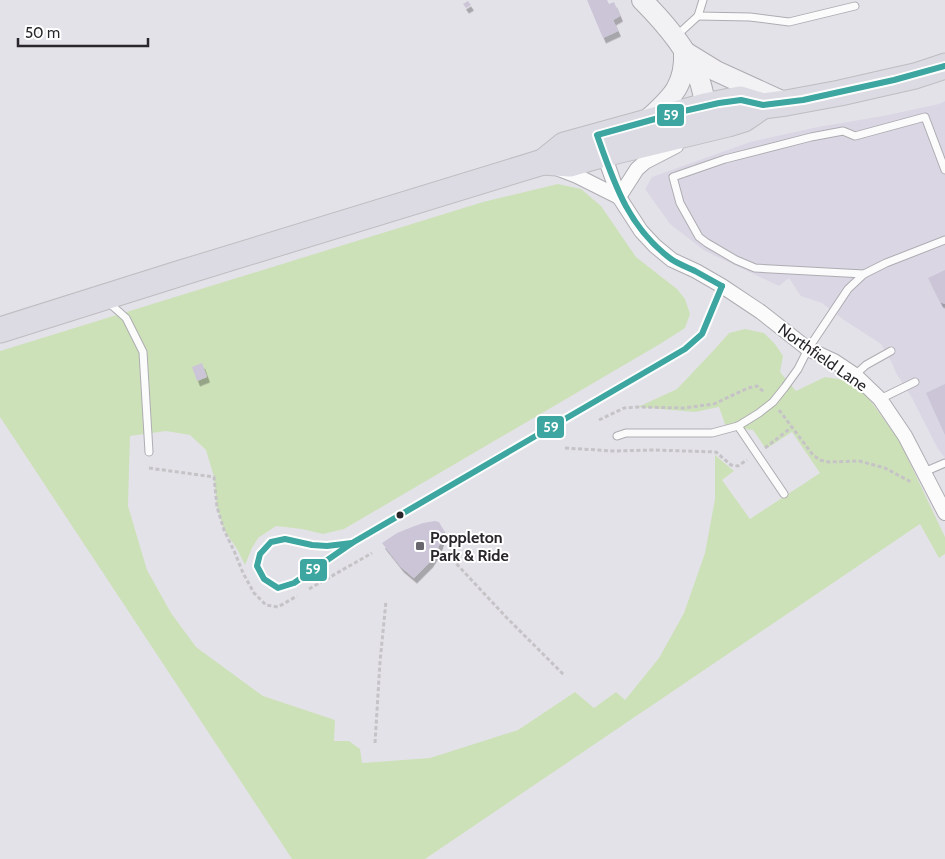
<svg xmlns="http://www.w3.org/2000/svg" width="945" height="859" font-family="Cabin,sans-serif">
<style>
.built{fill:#dad6e4}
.green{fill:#cde1b9}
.building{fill:#ccc5d8;filter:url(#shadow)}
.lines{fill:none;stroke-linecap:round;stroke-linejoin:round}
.lane-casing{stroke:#aeacb1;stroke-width:9}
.street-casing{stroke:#aeacb1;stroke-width:16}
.secondary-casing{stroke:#aeacb1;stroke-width:22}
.highway-casing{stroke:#bebdc1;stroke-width:27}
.path{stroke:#c5c3c6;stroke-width:3;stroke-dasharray:4 2.5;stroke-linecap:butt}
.lane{stroke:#fbfbfc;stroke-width:7}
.street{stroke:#fbfbfc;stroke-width:14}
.secondary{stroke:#f2f1f4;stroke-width:20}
.highway{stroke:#dcdae2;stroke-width:25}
.bus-1-casing{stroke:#fff;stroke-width:10}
.bus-1{stroke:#3da6a0;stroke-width:6}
.bus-dot{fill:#29272c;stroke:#fff;stroke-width:2}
.poi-dot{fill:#6a686e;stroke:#fff;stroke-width:2}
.labels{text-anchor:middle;stroke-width:4;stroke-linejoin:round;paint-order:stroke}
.street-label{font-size:16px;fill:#29272c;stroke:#fff}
.poi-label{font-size:16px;font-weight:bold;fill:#29272c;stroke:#fff;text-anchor:start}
.line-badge{stroke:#fff;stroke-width:2}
.badge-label{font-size:14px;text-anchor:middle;font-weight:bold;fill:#fff}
</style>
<defs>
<filter id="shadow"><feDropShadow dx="3" dy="5.5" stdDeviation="0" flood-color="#0004"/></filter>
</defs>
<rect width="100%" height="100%" fill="#e4e2e9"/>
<!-- built -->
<polygon class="built" points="945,101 945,458 938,449 912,398 896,373 892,363 881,344 844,320 822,303 801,296 789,278 779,286 705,251 670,224 645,189 652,177 750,142 818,127 883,116 939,104"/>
<!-- green -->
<polygon class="green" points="558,184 581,189 601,206 636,257 677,289 685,299 690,314 685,328 660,344 344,529 323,534 302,529 276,526 258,538 252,548 245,565 237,549 224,530 217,507 214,477 206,450 190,435 166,431 130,436 128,506 147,570 171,613 196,647 263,696 335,720 334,741 349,741 360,749 362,763 430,758 518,730 575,692 594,708 616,692 625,700 659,658 684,613 705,553 715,499 715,455 734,471 722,480 750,519 820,473 792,432 766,449 753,430 726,427 719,407 695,412 638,407 677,389 713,351 729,333 745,329 764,333 775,344 783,356 780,372 796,391 825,377 845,380 867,396 899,440 945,537 945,554 939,558 920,524 425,859 292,859 0,417 0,351 483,202"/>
<!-- building -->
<g class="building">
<polygon points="587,0 607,0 609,4 614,2 620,16 613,20 618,31 603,38"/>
<polygon points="468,1 471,5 466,8 463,4"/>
<polygon points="945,270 945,304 940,302 928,278"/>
<polygon points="202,363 207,377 197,381 192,367"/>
<polygon points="945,384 945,435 926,393"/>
<polygon points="435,521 439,522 444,531 441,540 437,551 430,562 414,578 401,567 382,543 397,533 412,527 423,523"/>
</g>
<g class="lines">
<defs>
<g id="lane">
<polyline points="698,16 750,17 789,22 855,6"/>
<polyline points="675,37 698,16 703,0"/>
<polyline points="864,274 755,268 736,260 707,243 699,237 680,203 673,177 725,159 811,137 843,131 855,136 925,117 945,170"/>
<polyline points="108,302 126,318 143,352 149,452"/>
<polyline points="855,375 866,365 891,351"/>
<polyline points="880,399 915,382"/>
<polyline points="738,426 784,494"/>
<polyline points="617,436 626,433 712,433 738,426 759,413 773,402 785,387 798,369 808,349 848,289 864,274 886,263 945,240"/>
<polyline points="924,472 945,463"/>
<polyline points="352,543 327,546 312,545 285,539 271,542 260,554 257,566 264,579 278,588 294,583 352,543 664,361 685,349 702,334 722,286"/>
</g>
<g id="street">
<polyline points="602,149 619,197 641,231 655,246 672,260 696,271 722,286 761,312 808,349 834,361 855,375 880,399 905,436 945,513"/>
<polyline points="559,169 577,176 619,197"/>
<polyline points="619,197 637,169 645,162 676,146"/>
</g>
<g id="secondary">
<path d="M642,0C664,22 688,50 699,79C704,92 705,107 709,121"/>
<polyline points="685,52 716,71 786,103"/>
<path d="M645,122C670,99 686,87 684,51"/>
</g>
<g id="highway">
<polyline points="543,162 564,145 705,106 740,99 763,106 786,103 840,93 897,80 915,76 945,66"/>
<polyline points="0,330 181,273 543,162 570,164 604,154 728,124 744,119 763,106"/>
</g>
</defs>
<!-- lane casing -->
<use href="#lane" class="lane-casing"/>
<!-- street casing -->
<use href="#street" class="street-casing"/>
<!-- secondary casing -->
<use href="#secondary" class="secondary-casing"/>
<!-- highway casing -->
<use href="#highway" class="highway-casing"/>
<!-- path -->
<g class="path">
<polyline points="779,410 813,455 820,460 829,462 859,461 885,468 911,482"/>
<polyline points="599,420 624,408 638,407 684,408 714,404 748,388 757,386 765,393"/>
<polyline points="565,448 613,451 654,450 716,452 731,465 738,466 747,460"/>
<polyline points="765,448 792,427"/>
<polyline points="149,468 214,477 217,507 224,530 235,553 243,573 254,593 266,605 278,607 297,596"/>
<polyline points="452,559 506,617 564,675"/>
<polyline points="309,589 372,553"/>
<polyline points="375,743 380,662 386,601"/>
</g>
<!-- lane -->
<use href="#lane" class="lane"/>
<!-- street -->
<use href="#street" class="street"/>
<!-- secondary -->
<use href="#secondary" class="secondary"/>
<!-- highway -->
<use href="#highway" class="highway"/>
<defs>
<g id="bus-1">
<path d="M722,286C713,281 704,276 695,271C687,267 678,264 671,259C628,227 614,183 597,135L684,111L719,103L741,100L763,105L803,100L894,80L945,66"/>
<polygon points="285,539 312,545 327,546 352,543 294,583 278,588 264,579 257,566 260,554 271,542"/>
<polyline points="352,543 685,349 702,334 722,286"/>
</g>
</defs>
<!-- bus-1 casing -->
<use href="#bus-1" class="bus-1-casing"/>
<!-- bus-1 -->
<use href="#bus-1" class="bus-1"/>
</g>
<!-- markers -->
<circle class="bus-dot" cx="400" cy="515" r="4.5"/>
<rect class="poi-dot" x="415" y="541" width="10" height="10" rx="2.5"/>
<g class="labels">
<!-- street labels -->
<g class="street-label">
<text transform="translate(823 357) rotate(35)" y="6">Northfield Lane</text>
</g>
<!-- poi labels -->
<g class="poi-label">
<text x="430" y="543">Poppleton<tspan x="430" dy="18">Park &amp; Ride</tspan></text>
</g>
</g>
<g class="line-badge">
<rect x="656" y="103" width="29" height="24" rx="5" fill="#3da6a0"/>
<rect x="536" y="415" width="29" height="24" rx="5" fill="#3da6a0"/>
<rect x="299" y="558" width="29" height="24" rx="5" fill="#3da6a0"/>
</g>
<g class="badge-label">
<text x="671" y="120">59</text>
<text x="551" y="432">59</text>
<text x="313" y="574">59</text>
</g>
<!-- scale -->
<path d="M18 38v8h130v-8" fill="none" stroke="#29272c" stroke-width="2.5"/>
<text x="25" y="38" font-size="15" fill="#29272c" stroke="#ffffff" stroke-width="4" paint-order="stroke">50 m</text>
</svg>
